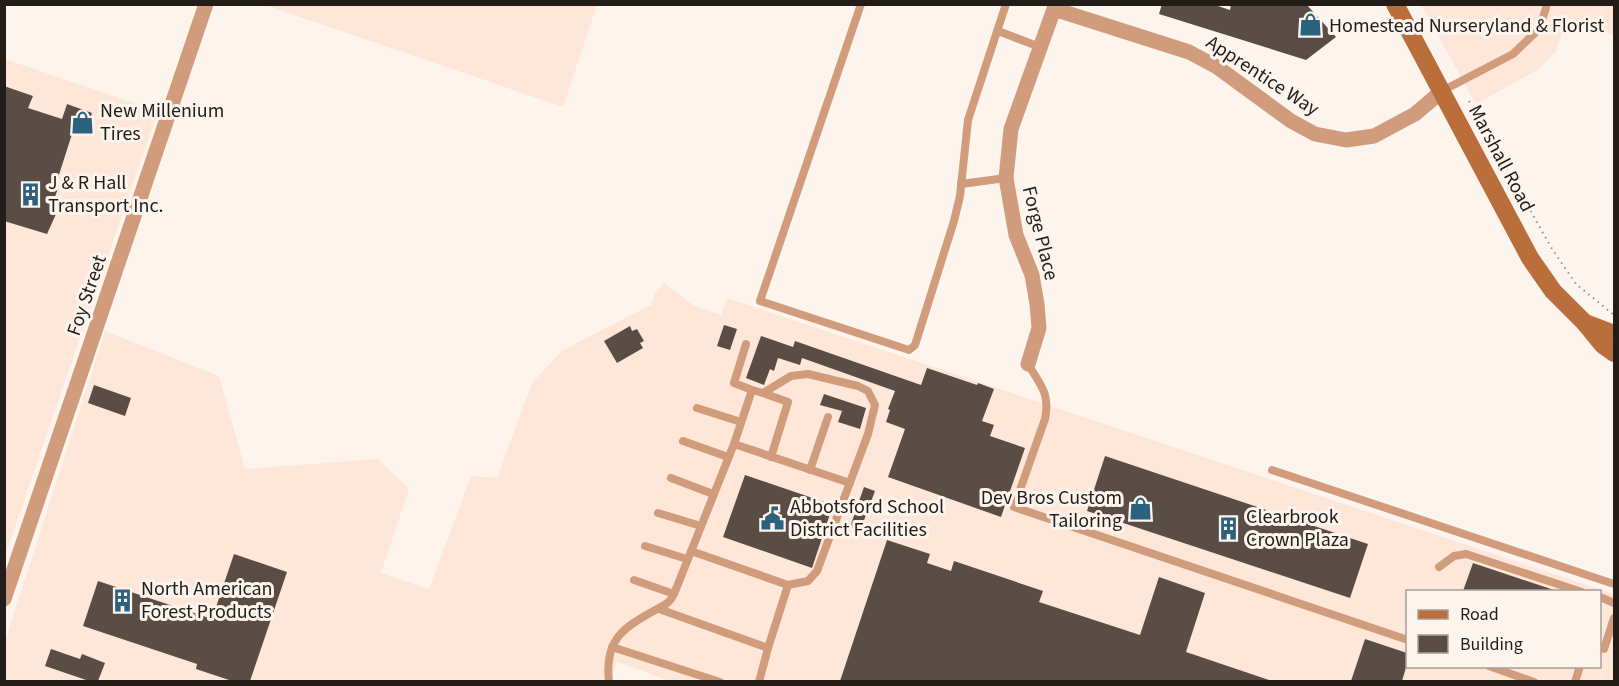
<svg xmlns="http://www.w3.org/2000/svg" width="1619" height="686" font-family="'Source Sans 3',sans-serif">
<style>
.built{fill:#fee7d9;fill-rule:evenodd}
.building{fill:#5a4d46}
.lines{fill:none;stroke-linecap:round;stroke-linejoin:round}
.path{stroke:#99928c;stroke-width:2;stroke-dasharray:1.5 4.5;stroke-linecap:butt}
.lane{stroke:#d19c7b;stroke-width:8}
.street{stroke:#d19c7b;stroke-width:15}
.secondary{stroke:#ba6e3b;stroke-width:18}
.labels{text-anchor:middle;stroke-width:6;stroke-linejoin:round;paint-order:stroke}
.poi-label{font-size:20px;fill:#221d19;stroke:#fdf4ee;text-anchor:start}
.street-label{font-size:20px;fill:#221d19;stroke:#fdf4ee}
</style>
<rect width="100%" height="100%" fill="#fdf4ee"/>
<!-- built -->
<g class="built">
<polygon points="265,5 597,4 597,5 563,107"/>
<polygon points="1421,5 1614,5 1614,35 1567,19 1556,51 1539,69 1476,104"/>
<polygon points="5,59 158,111 5,556"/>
<path d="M664,283L693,305L721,315L727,298L1614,594V681L673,682L617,662L610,682H5V641L105,331L219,376L245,469L378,459L409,489L381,573L429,589L471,476L497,478L532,383L563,350L651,305L655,292ZM1408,592H1600V666H1408Z"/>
</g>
<!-- building -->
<g class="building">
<polygon points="1162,4 1212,4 1230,10 1231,4 1306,4 1336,37 1306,60 1159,14"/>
<polygon points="4,86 33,96 28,108 62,119 67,104 92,113 85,135 73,131 56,184 59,185 53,203 57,204 54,214 56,214 47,234 4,221"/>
<polygon points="724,325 737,329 730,350 717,346"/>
<polygon points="630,326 632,331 637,329 644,341 640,343 643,348 617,363 604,341"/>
<polygon points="761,336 793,347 795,341 921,385 927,368 977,385 978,383 994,389 982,421 994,425 990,436 1025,448 1001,517 888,477 905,429 886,422 890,410 888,409 895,391 802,358 800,365 778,358 774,371 770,369 764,385 746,378"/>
<polygon points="94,385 131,398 125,416 88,403"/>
<polygon points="824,394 866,408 860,429 838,422 842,411 820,405"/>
<polygon points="1105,456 1368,544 1350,598 1087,511"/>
<polygon points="745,475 833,505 812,568 723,537"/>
<polygon points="864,487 875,491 860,531 850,527"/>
<polygon points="887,540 930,554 927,563 951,571 954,561 1043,591 1039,602 1140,635 1159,577 1205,593 1186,652 1269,680 1268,681 840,681"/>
<polygon points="234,554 287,572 250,681 232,681 196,669 197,664 83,626 98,581 212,619"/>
<polygon points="1473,563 1554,590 1554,591 1463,591"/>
<polygon points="1365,639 1407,653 1407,664 1402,681 1351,681"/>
<polygon points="51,649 80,659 82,654 105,663 98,681 89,681 45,666"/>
</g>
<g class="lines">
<!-- path -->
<polyline class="path" points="1469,101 1552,249 1576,284 1614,315"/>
<!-- lane -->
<g class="lane">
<polyline points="861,4 760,301 909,350 915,345 954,221 960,196 968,120 1006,4"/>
<polyline points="998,31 1040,47"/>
<polyline points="1442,91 1513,54 1540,28 1547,4"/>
<polyline points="961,184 1006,178"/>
<path d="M1028,364C1041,386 1050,393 1045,419L1014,507L1408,640"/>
<polyline points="763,393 788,402 771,457"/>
<polyline points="697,408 741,422"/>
<polyline points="683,441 728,457"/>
<polyline points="734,444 850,483"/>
<polyline points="810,470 828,417"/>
<polyline points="1272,470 1614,584"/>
<polyline points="671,478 713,494"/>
<polyline points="658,513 701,526"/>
<polyline points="645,546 687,559"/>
<polyline points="691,551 788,585"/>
<polyline points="1439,567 1454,556 1466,554 1582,592"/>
<polyline points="634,580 674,594"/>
<polyline points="1600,597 1614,603"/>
<polyline points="659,609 768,648 788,585 808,581 817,571 868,434 875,405 868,391 858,386 808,374 791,376 763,393 752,390"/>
<polyline points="612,647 720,682"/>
<polyline points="1604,649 1614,618"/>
<polyline points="1489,666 1534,682"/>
<path d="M609,682C604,639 623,628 657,609C665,605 670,603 674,594L734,444L752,390L734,383L746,344"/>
<polyline points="759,682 768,648"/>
<polyline points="1575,682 1580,666"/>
</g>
<!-- street -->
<g class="street">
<polyline points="1028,364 1039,328 1037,304 1032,275 1016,235 1006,178 1011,129 1054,9 1189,52 1217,67 1291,121 1315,134 1346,140 1374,136 1415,114 1441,92"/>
<polyline points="4,599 206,4"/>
</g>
<!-- secondary -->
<g class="secondary">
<polyline points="1395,4 1530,258 1553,291 1585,323 1603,345 1614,353"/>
<polyline points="1585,323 1614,334"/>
</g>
</g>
<!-- icons -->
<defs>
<symbol id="shop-bare" viewBox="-9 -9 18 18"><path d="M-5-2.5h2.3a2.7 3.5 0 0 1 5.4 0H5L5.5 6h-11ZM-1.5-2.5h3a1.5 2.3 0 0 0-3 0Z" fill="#2b627d" stroke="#fdf4ee" stroke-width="2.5" paint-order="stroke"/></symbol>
<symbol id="building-bare" viewBox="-9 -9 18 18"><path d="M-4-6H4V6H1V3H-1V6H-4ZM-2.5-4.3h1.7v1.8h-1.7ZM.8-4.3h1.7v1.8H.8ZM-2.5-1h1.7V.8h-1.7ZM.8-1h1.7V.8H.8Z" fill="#2b627d" stroke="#fdf4ee" stroke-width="2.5" paint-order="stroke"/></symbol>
<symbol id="civic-bare" viewBox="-9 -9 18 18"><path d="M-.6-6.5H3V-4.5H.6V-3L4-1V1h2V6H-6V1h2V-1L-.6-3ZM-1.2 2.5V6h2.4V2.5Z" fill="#2b627d" stroke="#fdf4ee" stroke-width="2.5" paint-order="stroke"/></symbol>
</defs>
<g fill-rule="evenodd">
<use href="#shop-bare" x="1294" y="8" width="33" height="33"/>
<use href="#shop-bare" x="66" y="106" width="33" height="33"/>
<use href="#building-bare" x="14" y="178" width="33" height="33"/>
<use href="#shop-bare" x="1124" y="492" width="33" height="33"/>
<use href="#civic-bare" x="756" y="502" width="33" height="33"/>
<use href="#building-bare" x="1212" y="512" width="33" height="33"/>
<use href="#building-bare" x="106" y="584" width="33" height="33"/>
</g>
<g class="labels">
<!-- poi labels -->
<g class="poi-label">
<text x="1329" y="32">Homestead Nurseryland &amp; Florist</text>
<text x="100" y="117">New Millenium<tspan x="100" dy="23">Tires</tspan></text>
<text x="48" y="189">J &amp; R Hall<tspan x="48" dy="23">Transport Inc.</tspan></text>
<text x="1122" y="504" text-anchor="end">Dev Bros Custom<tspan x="1122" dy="23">Tailoring</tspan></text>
<text x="790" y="513">Abbotsford School<tspan x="790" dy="23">District Facilities</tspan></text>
<text x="1246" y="523">Clearbrook<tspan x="1246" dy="23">Crown Plaza</tspan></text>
<text x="141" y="595">North American<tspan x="141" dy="23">Forest Products</tspan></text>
</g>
<!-- street labels -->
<g class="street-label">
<text transform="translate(1263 75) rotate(33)" y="7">Apprentice Way</text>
<text transform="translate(1502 158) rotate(62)" y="7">Marshall Road</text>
<text transform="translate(1041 233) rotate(76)" y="7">Forge Place</text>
<text transform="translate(86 295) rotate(-71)" y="7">Foy Street</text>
</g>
</g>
<!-- border -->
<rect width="1619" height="686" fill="none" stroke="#221d19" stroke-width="12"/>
<!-- legend -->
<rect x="1406" y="590" width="195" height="78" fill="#fdf4ee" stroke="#a59e99" stroke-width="1.5"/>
<rect x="1418" y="610" width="30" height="9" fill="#ba6e3b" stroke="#a59e99" stroke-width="1.5"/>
<text x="1460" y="620" font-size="18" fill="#221d19">Road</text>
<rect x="1418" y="635" width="30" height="18" fill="#5a4d46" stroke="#a59e99" stroke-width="1.5"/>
<text x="1460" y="650" font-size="18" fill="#221d19">Building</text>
</svg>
